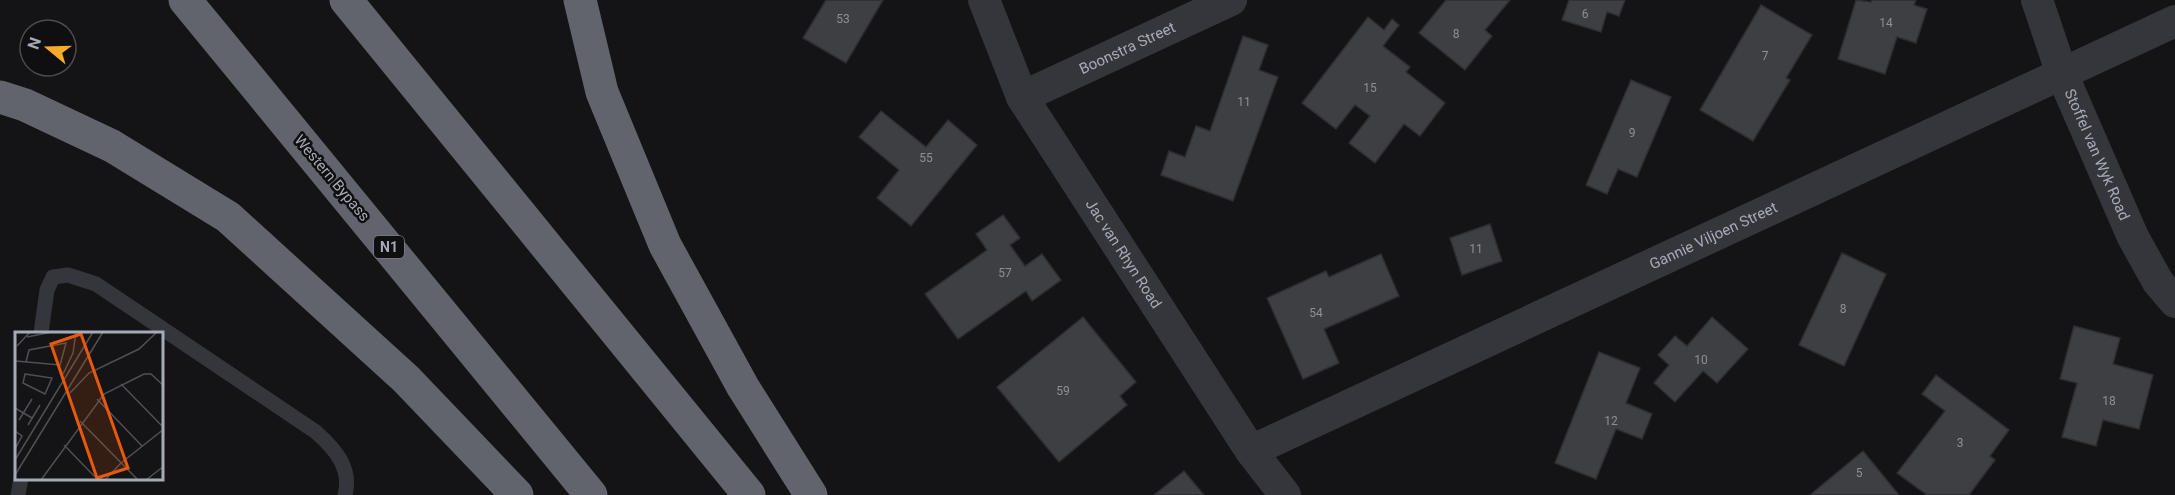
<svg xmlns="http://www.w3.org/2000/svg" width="2175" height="495" font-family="Roboto,sans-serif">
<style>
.building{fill:#3e3f43;stroke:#2e2e32;stroke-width:1.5}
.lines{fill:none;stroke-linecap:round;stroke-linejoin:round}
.lane{stroke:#35363b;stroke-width:15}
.street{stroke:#35363b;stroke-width:32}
.highway{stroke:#61646c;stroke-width:33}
.labels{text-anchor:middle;stroke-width:5;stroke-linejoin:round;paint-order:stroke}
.number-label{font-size:12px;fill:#8b9099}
.shield{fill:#0f0f11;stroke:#787c84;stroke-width:1.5}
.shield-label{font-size:14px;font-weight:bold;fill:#a5abb6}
.street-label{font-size:15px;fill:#a5abb6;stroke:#0f0f11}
.inset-road{fill:none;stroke:#4e5056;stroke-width:1.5}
.view{fill:#e8590c;fill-opacity:0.15;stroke:#e8590c;stroke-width:3}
.inset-edge{fill:none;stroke:#a5abb6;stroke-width:3}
</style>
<rect width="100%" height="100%" fill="#141416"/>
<!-- building -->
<g class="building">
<polygon points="826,0 883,0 846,63 803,38"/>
<polygon points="1446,0 1510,0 1485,30 1492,36 1465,70 1419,33"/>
<polygon points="1569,0 1625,0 1619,16 1607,12 1601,32 1562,20"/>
<polygon points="1856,0 1871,2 1872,0 1916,0 1914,5 1927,9 1916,43 1897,37 1885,74 1838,59"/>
<polygon points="1761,5 1812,35 1786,78 1790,80 1753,141 1700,110"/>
<polygon points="1368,17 1384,30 1392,19 1399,25 1383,46 1410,67 1406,72 1445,103 1420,136 1404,124 1375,163 1349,143 1370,116 1355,105 1336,129 1302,103"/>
<polygon points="1243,36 1268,45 1259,70 1278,77 1233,201 1161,175 1169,151 1185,157 1196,126 1210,131"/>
<polygon points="1631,80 1671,97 1637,177 1618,169 1607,194 1586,185"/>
<polygon points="881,111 926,147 948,120 977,145 911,226 877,198 899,170 859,137"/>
<polygon points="1003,215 1020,238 1010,245 1025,266 1042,254 1061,280 1032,301 1026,291 958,339 925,294 987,250 976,234"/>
<polygon points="1490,224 1502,261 1462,275 1450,238"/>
<polygon points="1842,253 1886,274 1844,366 1799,345"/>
<polygon points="1381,254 1399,296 1324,329 1339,363 1303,379 1267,298 1326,271 1329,277"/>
<polygon points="1083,317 1136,382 1120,396 1127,405 1059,462 997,387"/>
<polygon points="1712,317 1748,349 1717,383 1703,371 1675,402 1654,383 1669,365 1658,355 1675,336 1687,346"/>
<polygon points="2074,326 2120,338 2113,364 2153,375 2139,429 2103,420 2096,446 2062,437 2077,383 2060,379"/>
<polygon points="1599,352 1640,368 1626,403 1652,414 1642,439 1616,429 1596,479 1555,463"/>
<polygon points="1936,375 2009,430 1990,456 1995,460 1969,495 1927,495 1897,473 1945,411 1922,394"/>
<polygon points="1863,451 1899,495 1810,495"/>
<polygon points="1184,471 1204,495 1154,495"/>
</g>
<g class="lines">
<!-- lane -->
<g class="lane">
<path d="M41,333L47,290L53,277L68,275L96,284L316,432C335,449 352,468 345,495"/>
<polyline points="18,495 21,478"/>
</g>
<!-- street -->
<g class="street">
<path id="s1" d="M984,0L1022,97L1251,451L1285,495"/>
<path id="s2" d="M2037,0L2062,74L2133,237L2158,282L2175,302"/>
<path id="s3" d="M1022,97L1231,0"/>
<path id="s4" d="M1251,451L2175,21"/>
</g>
<!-- highway -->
<g class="highway">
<polyline points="185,0 591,495"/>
<polyline points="346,0 749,495"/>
<polyline points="580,0 602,92 665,245 743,387 811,495"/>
<polyline points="0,97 25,105 112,146 228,217 406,379 517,495"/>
</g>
</g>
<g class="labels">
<!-- number labels -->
<g class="number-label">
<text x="1585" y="18">6</text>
<text x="843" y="23">53</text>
<text x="1886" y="27">14</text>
<text x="1456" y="38">8</text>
<text x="1765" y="60">7</text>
<text x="1370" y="92">15</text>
<text x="1244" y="106">11</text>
<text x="1632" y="137">9</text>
<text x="926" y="162">55</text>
<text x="1476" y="253">11</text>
<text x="1005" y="277">57</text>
<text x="1843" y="313">8</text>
<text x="1316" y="317">54</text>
<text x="1701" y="364">10</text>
<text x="1063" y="395">59</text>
<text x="2109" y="405">18</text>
<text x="1611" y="425">12</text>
<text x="1960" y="447">3</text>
<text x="1859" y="477">5</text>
</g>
<!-- shield labels -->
<rect class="shield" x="374" y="236" width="30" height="22" rx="4.5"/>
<g class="shield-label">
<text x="389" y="252">N1</text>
</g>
<!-- street labels -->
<g class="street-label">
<text dy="5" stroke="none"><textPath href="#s3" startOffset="116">Boonstra Street</textPath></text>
<text dy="5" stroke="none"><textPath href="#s2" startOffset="166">Stoffel van Wyk Road</textPath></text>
<text transform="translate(332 178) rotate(50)" y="5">Western Bypass</text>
<text dy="5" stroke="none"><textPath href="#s4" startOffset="510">Gannie Viljoen Street</textPath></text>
<text dy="5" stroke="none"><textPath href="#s1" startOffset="291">Jac van Rhyn Road</textPath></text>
</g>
</g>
<!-- overview -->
<g transform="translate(15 332)">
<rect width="148" height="148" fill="#141416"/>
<path class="inset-road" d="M12,5L37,0M0,11V38M2,14L15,0M1,29L45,33L51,11L14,18L11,30M10,42L37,46L30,62L8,51ZM48,42L58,21L61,0M106,52L149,96M55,61L74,41L124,17L142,0M82,67L127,114M0,76L17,86M4,88L17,67M65,89L123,148M13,93L25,73M0,99L7,104L0,117M49,113L83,148M0,128L78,0M0,143L88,0M26,148L89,62L129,42H136L149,54M90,148L106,131L149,97M131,148L149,134"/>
<path class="view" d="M66,2L113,136L82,146L36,12Z"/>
<rect width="148" height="148" class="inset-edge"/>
</g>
<!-- north arrow -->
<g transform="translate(48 48) rotate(289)"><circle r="28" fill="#0f0f11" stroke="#4b4d53" stroke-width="1.5"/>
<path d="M0-4.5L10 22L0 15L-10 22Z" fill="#f6ac2b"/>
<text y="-9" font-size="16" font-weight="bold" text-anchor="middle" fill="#a5abb6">N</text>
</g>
</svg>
